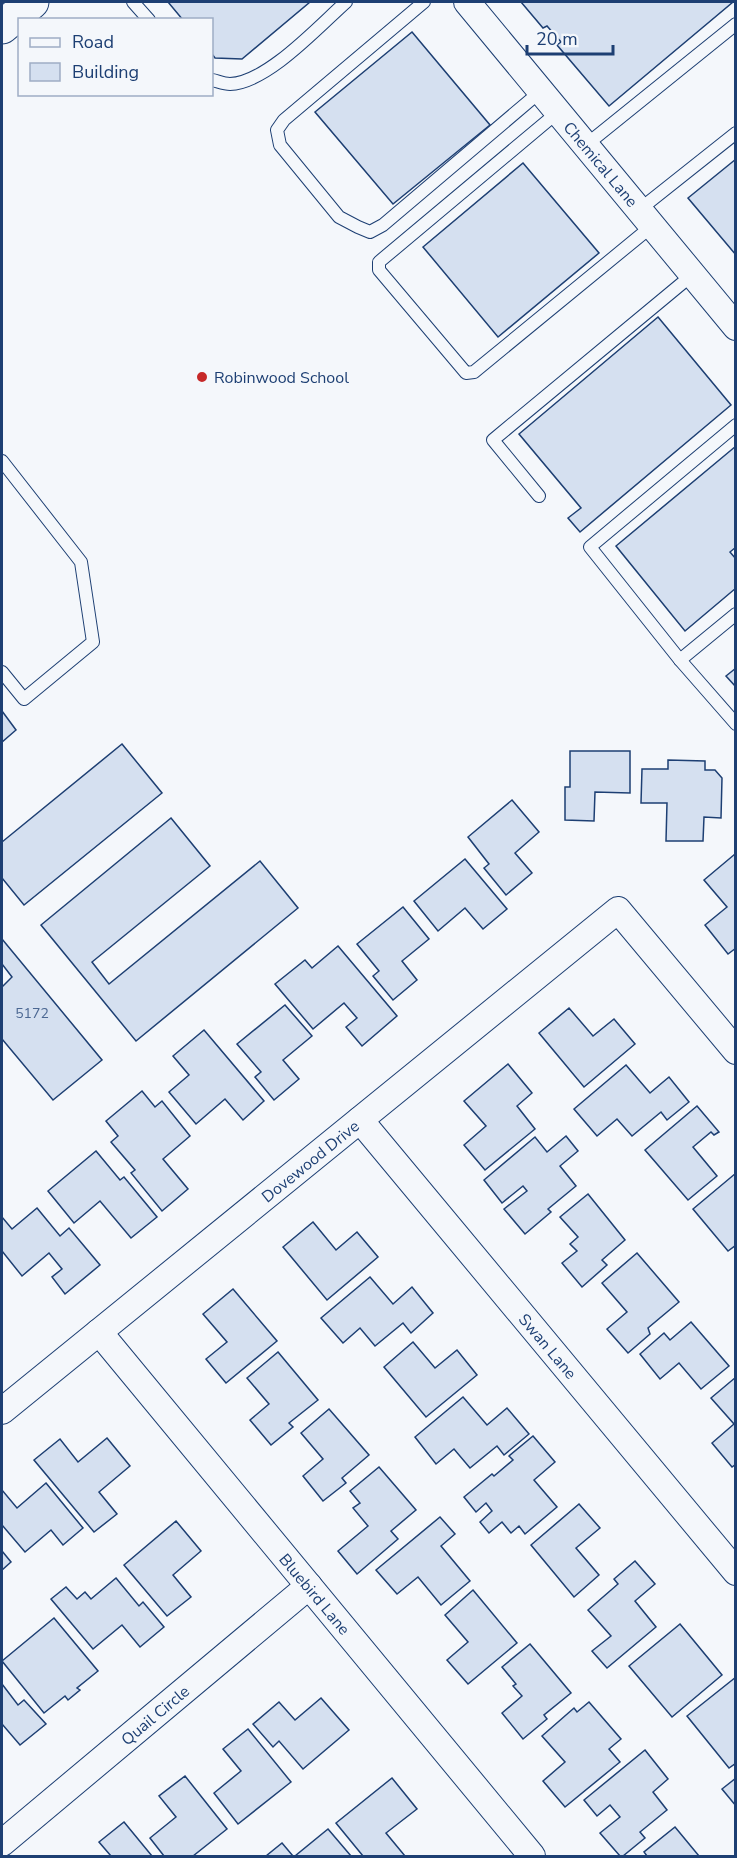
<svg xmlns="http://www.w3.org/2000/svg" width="737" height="1858" font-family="'Nunito Sans',sans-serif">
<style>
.building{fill:#d5e0f0;stroke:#1d3f73;stroke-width:1.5}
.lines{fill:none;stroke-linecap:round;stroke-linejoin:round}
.lane-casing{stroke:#1d3f73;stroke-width:14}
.street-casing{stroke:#1d3f73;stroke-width:28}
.secondary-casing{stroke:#1d3f73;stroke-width:35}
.lane{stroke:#f4f7fb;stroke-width:12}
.street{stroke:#f4f7fb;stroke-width:26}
.secondary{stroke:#f4f7fb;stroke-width:33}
.poi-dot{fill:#c62828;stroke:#f4f7fb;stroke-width:2}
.labels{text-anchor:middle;stroke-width:4.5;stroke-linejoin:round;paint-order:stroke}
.number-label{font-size:14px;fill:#4b6792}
.street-label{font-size:16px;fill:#1d3f73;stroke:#f4f7fb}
.poi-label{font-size:16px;fill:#1d3f73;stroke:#f4f7fb;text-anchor:start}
</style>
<rect width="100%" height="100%" fill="#f4f7fb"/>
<!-- building -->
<g class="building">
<polygon points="168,2 310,2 242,59 215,58 212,54 212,20 183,20"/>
<polygon points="521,2 733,2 609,106 557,45 561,42 547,26 543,28"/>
<polygon points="412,32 490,125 393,204 315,112"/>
<polygon points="736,159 736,255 688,198"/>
<polygon points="523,163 599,253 498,337 423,247"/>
<polygon points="658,317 731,405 580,532 568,518 581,508 519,434"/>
<polygon points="736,446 736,547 730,552 736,559 736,588 685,631 616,546"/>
<polygon points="736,668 736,687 726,676"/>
<polygon points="2,711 16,730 2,742"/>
<polygon points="122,744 162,793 24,905 2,878 2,842"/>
<polygon points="570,751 630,751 630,793 595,792 594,821 565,820 565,787 570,787"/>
<polygon points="668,760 705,761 705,770 715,770 722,778 721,818 704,817 703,841 666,841 667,803 641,803 642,769 668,769"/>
<polygon points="512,800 539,832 515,853 532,873 506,895 484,868 489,864 468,837"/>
<polygon points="171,818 210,866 92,962 109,984 260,861 298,908 136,1041 41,925"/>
<polygon points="735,854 736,948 728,954 705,925 727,907 704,880"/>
<polygon points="465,859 507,909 483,929 465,908 438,931 414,901"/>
<polygon points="403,907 429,939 402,961 417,980 393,1000 373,976 379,971 357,944"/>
<polygon points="2,939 102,1060 53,1100 2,1039 2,987 12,977 2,964"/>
<polygon points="338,946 397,1016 362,1046 346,1027 357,1018 344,1003 313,1029 275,984 305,960 312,968"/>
<polygon points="285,1005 312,1036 283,1060 299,1079 274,1100 255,1077 261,1072 237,1044"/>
<polygon points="569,1008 593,1036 614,1019 635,1044 584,1087 539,1033"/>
<polygon points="204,1030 264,1101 243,1120 225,1099 196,1124 169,1092 189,1075 173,1056"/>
<polygon points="508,1064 532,1093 517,1106 535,1129 485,1170 464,1145 486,1126 464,1101"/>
<polygon points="626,1065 650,1093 669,1077 689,1102 667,1120 661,1112 632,1136 617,1119 597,1136 574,1109"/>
<polygon points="142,1091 155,1107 162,1101 190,1136 163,1159 188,1189 162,1211 131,1173 135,1170 111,1142 118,1136 106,1121"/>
<polygon points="697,1106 719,1132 714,1135 711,1132 693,1147 717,1176 688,1200 645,1150"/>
<polygon points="566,1136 578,1151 560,1166 576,1186 548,1209 551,1212 525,1234 504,1209 527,1191 523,1186 502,1203 484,1180 535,1137 547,1152"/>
<polygon points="96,1151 120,1180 124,1177 157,1217 131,1238 100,1201 74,1223 48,1191"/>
<polygon points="736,1173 736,1245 728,1251 693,1209"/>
<polygon points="588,1194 625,1240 602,1260 607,1265 582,1287 562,1263 577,1251 570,1244 578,1237 560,1217"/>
<polygon points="37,1208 60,1236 69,1228 100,1265 65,1294 52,1277 62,1269 49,1253 22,1276 2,1251 2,1217 12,1229"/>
<polygon points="313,1222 336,1250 357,1232 378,1257 327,1300 283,1247"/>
<polygon points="637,1253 679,1302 648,1328 650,1334 628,1353 607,1329 627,1312 602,1283"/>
<polygon points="370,1277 393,1304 412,1287 433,1313 411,1333 403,1323 375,1346 360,1328 343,1343 321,1318"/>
<polygon points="233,1289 277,1341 226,1383 206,1359 227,1342 203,1314"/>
<polygon points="691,1322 729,1366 701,1389 679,1363 660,1379 640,1354 664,1333 670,1340"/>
<polygon points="413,1342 435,1368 457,1350 477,1375 426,1417 384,1367"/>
<polygon points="278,1352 318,1400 289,1423 293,1427 271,1445 250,1420 269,1404 247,1378"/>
<polygon points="736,1377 736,1464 732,1467 712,1443 734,1424 711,1398"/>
<polygon points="463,1397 487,1425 507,1408 529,1434 504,1455 497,1446 470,1468 454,1449 436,1464 415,1437"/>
<polygon points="329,1409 369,1455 342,1478 346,1483 323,1501 303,1476 323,1459 301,1433"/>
<polygon points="533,1436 555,1462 534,1480 557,1507 525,1534 519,1526 511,1533 502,1522 489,1533 480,1522 492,1511 486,1503 476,1512 464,1497 492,1474 494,1476 513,1460 509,1456"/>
<polygon points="107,1438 130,1466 99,1492 117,1514 94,1532 34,1460 60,1439 78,1462"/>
<polygon points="379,1467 416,1510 391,1531 398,1539 357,1574 338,1551 368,1526 353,1508 360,1503 350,1491"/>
<polygon points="46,1483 83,1528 63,1545 51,1530 25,1552 2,1525 2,1490 17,1508"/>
<polygon points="579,1504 600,1528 576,1548 599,1575 574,1597 531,1545"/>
<polygon points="440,1517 455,1534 441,1546 470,1581 441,1605 418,1577 397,1594 376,1570"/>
<polygon points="176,1521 201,1551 173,1575 191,1597 167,1616 124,1565"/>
<polygon points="2,1551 11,1562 2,1570"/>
<polygon points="635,1561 655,1584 635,1601 656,1627 607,1668 592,1651 611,1636 588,1610 618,1584 614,1579"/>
<polygon points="116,1578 139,1606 143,1602 164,1627 140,1647 122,1625 93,1649 51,1599 66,1587 77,1599 85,1592 91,1599"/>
<polygon points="473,1590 517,1643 468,1684 447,1660 468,1642 445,1615"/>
<polygon points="54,1618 98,1671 77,1688 80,1690 68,1700 65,1696 44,1713 2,1661"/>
<polygon points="680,1624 722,1675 672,1717 629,1666"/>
<polygon points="530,1644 571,1693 544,1715 547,1719 523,1739 502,1713 522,1696 513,1686 516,1684 502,1667"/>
<polygon points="736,1677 736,1763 729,1768 687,1716"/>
<polygon points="2,1684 18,1705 24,1700 46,1724 20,1745 2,1724"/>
<polygon points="321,1698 349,1730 303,1769 279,1741 273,1747 253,1724 279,1702 295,1720"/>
<polygon points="589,1702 621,1739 609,1749 620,1762 565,1807 543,1781 565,1762 542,1736 574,1708 577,1712"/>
<polygon points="248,1729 291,1782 238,1824 214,1793 241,1771 223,1749"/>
<polygon points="645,1750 668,1779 653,1792 667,1810 640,1832 645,1838 623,1856 620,1856 600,1833 620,1817 610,1805 597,1816 584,1800"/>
<polygon points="185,1776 227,1829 193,1856 164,1856 150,1838 176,1817 159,1796"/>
<polygon points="392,1778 417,1809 386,1833 405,1856 363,1856 336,1823"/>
<polygon points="736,1778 736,1806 722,1789"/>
<polygon points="124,1822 152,1856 111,1856 99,1842"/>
<polygon points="675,1827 699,1856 647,1856 644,1852"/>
<polygon points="328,1829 351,1856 295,1856"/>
<polygon points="282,1843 293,1856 266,1856"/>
</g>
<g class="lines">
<defs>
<g id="lane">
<polyline points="133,2 149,20"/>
<polyline points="424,2 284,120 277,130 280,145 339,217 358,227 370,232 383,225 541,91"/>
<path d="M212,80C217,81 224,84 230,84C267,83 319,26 346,2"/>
<polyline points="558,112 379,262 379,270 466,373 474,372 652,226"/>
<polyline points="586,145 736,24"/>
<polyline points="639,210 736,133"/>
<polyline points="736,425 590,547 680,660 736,724"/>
<polyline points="2,461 81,562 93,642 24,699 2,672"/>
<polyline points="539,496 493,440 692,275"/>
<polyline points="680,660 736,614"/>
</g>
<g id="street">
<polyline points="467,2 736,327"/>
<polyline points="360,1120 736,1572"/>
<polyline points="99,1332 532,1856"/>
<polyline points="2,1411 618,910 736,1051"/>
<polyline points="2,1843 309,1586"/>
</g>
<polyline id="secondary" points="2,27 32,2"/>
</defs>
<!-- lane casing -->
<use href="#lane" class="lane-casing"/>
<!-- street casing -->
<use href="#street" class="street-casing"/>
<!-- secondary casing -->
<use href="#secondary" class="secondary-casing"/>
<!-- lane -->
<use href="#lane" class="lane"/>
<!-- street -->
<use href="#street" class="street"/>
<!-- secondary -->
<use href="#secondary" class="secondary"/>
</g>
<!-- markers -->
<circle class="poi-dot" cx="202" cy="377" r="6"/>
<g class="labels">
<!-- number labels -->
<g class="number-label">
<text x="32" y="1018">5172</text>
</g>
<!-- street labels -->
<g class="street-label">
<text transform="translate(601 164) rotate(50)" y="6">Chemical Lane</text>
<text transform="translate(310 1161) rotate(-39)" y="6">Dovewood Drive</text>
<text transform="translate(548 1346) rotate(50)" y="6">Swan Lane</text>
<text transform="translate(315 1594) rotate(50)" y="6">Bluebird Lane</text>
<text transform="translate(155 1715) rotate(-40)" y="6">Quail Circle</text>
</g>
<!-- poi labels -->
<g class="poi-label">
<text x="214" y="383">Robinwood School</text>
</g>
</g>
<!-- border -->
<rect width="737" height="1858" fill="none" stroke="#1d3f73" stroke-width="6"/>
<!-- legend -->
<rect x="18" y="18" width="195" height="78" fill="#f4f7fb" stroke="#9eadc5" stroke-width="1.5"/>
<rect x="30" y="38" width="30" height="9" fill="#f4f7fb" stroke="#9eadc5" stroke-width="1.5"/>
<text x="72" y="48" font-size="18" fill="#1d3f73">Road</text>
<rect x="30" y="63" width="30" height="18" fill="#d5e0f0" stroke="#9eadc5" stroke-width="1.5"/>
<text x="72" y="78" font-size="18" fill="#1d3f73">Building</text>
<!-- scale -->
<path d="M527 45v9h86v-9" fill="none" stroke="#1d3f73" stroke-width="3"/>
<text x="536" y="45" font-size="18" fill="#1d3f73" stroke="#f4f7fb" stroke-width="4.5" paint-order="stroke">20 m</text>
</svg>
